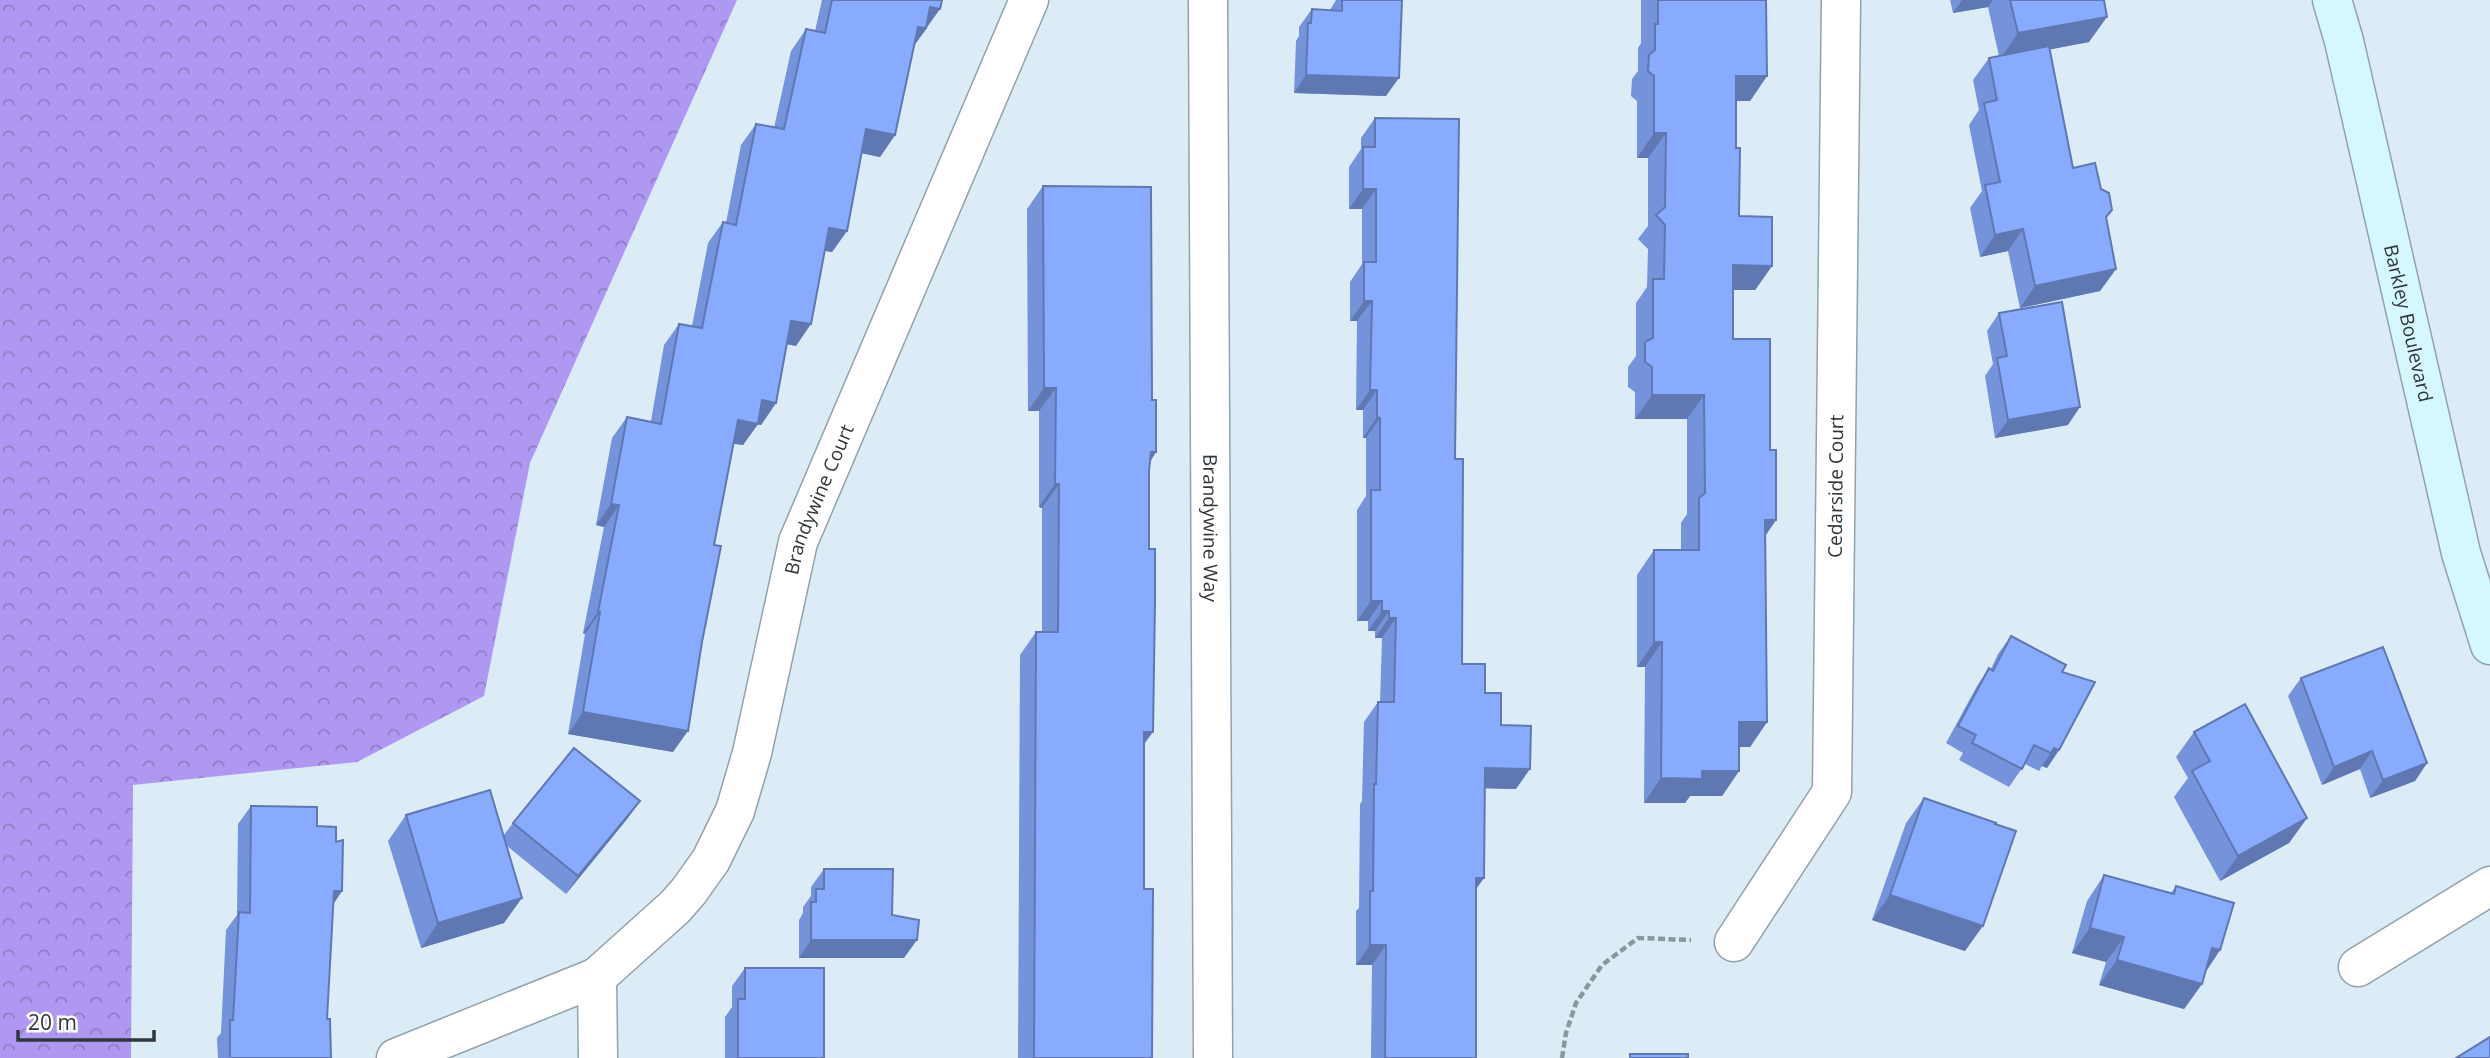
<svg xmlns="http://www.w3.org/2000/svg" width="2490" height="1058" font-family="'Open Sans',sans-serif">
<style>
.forest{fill:url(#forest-crowns)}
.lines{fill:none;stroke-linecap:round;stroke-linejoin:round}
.street-casing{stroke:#92a1ac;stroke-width:41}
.secondary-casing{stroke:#92a1ac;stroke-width:41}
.path{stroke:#8b979e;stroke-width:4.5;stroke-dasharray:7 3.5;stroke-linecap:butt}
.street{stroke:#fff;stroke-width:38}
.secondary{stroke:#d5f8fe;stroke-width:38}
.wall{fill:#7593da}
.shaded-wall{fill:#5f78b2}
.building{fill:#88abfe;stroke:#5f78b2;stroke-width:2}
.labels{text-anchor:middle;stroke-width:5;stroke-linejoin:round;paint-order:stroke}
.street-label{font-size:19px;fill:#30363a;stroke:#fff}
</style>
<defs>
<pattern id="forest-crowns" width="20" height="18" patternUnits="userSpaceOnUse" patternTransform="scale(1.75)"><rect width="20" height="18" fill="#af98f1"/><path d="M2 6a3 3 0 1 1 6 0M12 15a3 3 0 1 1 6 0" fill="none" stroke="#8f7dc4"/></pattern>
</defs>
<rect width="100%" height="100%" fill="#dcecf7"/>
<!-- forest -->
<polygon class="forest" points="0,0 737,0 530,463 484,696 357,762 133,785 131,1058 0,1058"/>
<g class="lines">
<defs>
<g id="street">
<path id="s1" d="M1208,0L1213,1058"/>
<path id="s2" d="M1734,942L1832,792L1841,0"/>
<polyline points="2358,967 2490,886"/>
<path id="s3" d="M597,977L675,907L689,891L711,860L735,811L752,753L798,542L1029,0"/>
<polyline points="396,1058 597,977 598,1058"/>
</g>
<g id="secondary">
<path id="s4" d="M2332,0L2344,41L2461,553L2490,645"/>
</g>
</defs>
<!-- street casing -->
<use href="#street" class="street-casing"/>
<!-- secondary casing -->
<use href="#secondary" class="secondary-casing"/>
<!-- path -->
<polyline class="path" points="1562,1058 1566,1033 1576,1003 1602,965 1638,938 1691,940"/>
<!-- street -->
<use href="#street" class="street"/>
<!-- secondary -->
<use href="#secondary" class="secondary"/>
</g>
<!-- wall -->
<g class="wall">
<polygon points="822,0 942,0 925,31 915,44 895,135 880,157 861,153 847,231 832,252 825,251 796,346 787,344 776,403 761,425 758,424 743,445 734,444 673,752 568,734 585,634 583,633 604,527 596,525 612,438 627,417 651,421 664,345 679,324 692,326 708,243 723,222 726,223 741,145 756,124 774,128 791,51 806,29 815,31"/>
<polygon points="1336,0 1402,0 1386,96 1294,93 1296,41 1299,36 1299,27 1312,9 1330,10"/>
<polygon points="1641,0 1766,0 1767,76 1750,101 1736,101 1736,148 1739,216 1772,266 1755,290 1733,290 1733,339 1770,450 1776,520 1765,536 1767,722 1750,747 1739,747 1739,771 1722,796 1690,796 1685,803 1644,803 1645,667 1637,667 1637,575 1654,550 1681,550 1681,523 1687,514 1687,419 1635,419 1635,392 1628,387 1628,367 1636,356 1636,303 1647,287 1648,249 1638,239 1648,226 1648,158 1637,158 1637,101 1631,96 1632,79 1638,71 1638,48 1641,43"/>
<polygon points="1950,0 2104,0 2089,42 2050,49 2073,168 2101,189 2112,210 2106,218 2116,269 2100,291 2020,308 2008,251 1980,257 1970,208 1982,191 1969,125 1979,110 1973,80 1989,58 1999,56 1988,7 1953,13"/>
<polygon points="1375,118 1455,459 1462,664 1485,693 1501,725 1516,789 1485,788 1476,890 1476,1058 1371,1058 1372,965 1356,965 1356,911 1359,908 1360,804 1362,801 1364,722 1378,702 1380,702 1382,638 1375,638 1375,631 1368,631 1368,621 1357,621 1357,510 1366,496 1366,438 1363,438 1363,410 1356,410 1357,321 1350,321 1350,282 1362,264 1362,209 1349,209 1349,167 1361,149 1361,138"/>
<polygon points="1043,186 1152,400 1156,452 1150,462 1149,471 1144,744 1144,889 1152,1058 1018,1058 1020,655 1036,632 1042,632 1042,508 1039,507 1039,411 1028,411 1027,209"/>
<polygon points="1999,313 2068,425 1995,438 1985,376 1993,364 1987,331"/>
<polygon points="2011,636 2062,672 2059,750 2047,768 2042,766 2039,771 2025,764 2009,787 1959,760 1963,753 1946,743 1977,686 1989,668 1991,669 1998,654"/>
<polygon points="2301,678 2427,763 2415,781 2370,798 2360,769 2322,785 2288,696"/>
<polygon points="2194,732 2307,818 2289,843 2220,881 2174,797 2188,778 2176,757"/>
<polygon points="1924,798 1965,951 1872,920 1906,823"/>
<polygon points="640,801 627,819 566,894 506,845 504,923 421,948 388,841 406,815 503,836 513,823"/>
<polygon points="251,806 317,826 336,842 342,891 333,904 327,1019 331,1058 218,1058 217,1038 221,1033 226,930 237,915 238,824"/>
<polygon points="824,869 892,915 904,958 799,958 799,920 803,913 803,907 811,896 811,887"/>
<polygon points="2104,875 2171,893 2176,886 2220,950 2206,971 2202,984 2184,1009 2099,985 2106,962 2072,953 2087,901"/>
<polygon points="745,968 824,1058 725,1058 725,1017 732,1007 732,986"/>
</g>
<!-- shaded-wall -->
<g class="shaded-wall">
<polygon points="1962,0 1993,0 1988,7 1953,13"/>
<polygon points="930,7 940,9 911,50 903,48"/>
<polygon points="2107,17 2089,42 2000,59 2018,33"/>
<polygon points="1306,75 1399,78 1386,96 1294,93"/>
<polygon points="1736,76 1767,76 1750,101 1719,101"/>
<polygon points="866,129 895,135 880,157 851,151"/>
<polygon points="1654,133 1666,133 1648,158 1637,158"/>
<polygon points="1363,189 1376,189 1362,209 1349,209"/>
<polygon points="829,228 847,231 832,252 814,249"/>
<polygon points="2023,229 2008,251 1980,257 1995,235"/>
<polygon points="1733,265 1772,266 1755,290 1716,290"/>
<polygon points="2116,269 2100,291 2020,308 2035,286"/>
<polygon points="1364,301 1372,301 1357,321 1350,321"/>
<polygon points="791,321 811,324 796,346 776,342"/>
<polygon points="1044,388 1056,388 1039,411 1028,411"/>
<polygon points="1370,390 1377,390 1363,410 1356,410"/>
<polygon points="1652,395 1704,395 1687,419 1635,419"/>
<polygon points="762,400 776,403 761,425 758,424 743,445 723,442 738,420"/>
<polygon points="2080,407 2068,425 1995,438 2008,420"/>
<polygon points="1377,417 1380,418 1366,438 1363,438"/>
<polygon points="1151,452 1156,452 1140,476"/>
<polygon points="1055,484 1059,484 1042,508 1039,507"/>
<polygon points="611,504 619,505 604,527 596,525"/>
<polygon points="1765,520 1776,520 1759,545"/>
<polygon points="1371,601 1382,601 1368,621 1357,621"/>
<polygon points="1382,611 1389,611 1375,631 1368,631"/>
<polygon points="598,612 600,612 585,634 583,633"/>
<polygon points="1389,618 1396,618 1382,638 1375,638"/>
<polygon points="1654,642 1662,642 1645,667 1637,667"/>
<polygon points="583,712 688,731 673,752 568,734"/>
<polygon points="1739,722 1767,722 1750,747 1722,747"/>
<polygon points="1144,732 1153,732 1136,755"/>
<polygon points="2054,748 2059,750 2047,768 2042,766"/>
<polygon points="2372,751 2360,769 2322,785 2334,767"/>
<polygon points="2427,763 2415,781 2370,798 2383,780"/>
<polygon points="1485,768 1530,769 1516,789 1471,788"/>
<polygon points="1702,771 1739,771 1722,796 1690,796 1685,803 1644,803 1661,778"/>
<polygon points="640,801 627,819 566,894 578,876"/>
<polygon points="2307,818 2289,843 2220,881 2238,856"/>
<polygon points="1476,878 1484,878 1470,898"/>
<polygon points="334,891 342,891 330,909"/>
<polygon points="1890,895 1983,926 1965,951 1872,920"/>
<polygon points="522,898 504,923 421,948 438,923"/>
<polygon points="2090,928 2124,937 2106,962 2072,953"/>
<polygon points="811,940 917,940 904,958 799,958"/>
<polygon points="1370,945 1386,945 1372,965 1356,965"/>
<polygon points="2212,948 2220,950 2203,976"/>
<polygon points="2117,960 2202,984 2184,1009 2099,985"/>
</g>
<!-- building -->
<g class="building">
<polygon points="832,0 942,0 940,9 930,7 926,28 918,27 895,135 866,129 847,231 829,228 811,324 791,321 776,403 762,400 758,424 738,420 714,545 721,546 702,642 688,731 583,712 600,612 598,612 619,505 611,504 627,417 661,424 679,324 702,328 723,222 736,225 756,124 784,129 806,29 825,33"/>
<polygon points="1342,0 1402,0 1399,78 1306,75 1308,23 1311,23 1312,9 1342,11"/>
<polygon points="1658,0 1766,0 1767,76 1736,76 1736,148 1740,148 1739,216 1772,217 1772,266 1733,265 1733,339 1770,339 1770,450 1776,450 1776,520 1765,520 1767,722 1739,722 1739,771 1702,771 1702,779 1661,778 1662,642 1654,642 1654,550 1699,550 1699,498 1705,493 1704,395 1652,395 1652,367 1645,362 1645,342 1653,338 1653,279 1664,279 1665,225 1656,215 1665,207 1666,133 1654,133 1654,76 1648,71 1649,55 1655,50 1655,24 1658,24"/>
<polygon points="2010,0 2104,0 2107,17 2018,33"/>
<polygon points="2049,46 2073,168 2095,163 2101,189 2109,193 2112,210 2106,217 2116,269 2035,286 2023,229 1995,235 1985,185 2000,182 1984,103 1997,100 1989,58"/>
<polygon points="1375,118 1459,119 1455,459 1463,459 1462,664 1485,664 1485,693 1501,693 1501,725 1531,726 1530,769 1485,768 1484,878 1476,878 1476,1058 1385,1058 1386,945 1370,945 1370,891 1373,891 1374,784 1376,784 1378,702 1394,702 1396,618 1389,618 1389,611 1382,611 1382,601 1371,601 1371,490 1380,490 1380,418 1377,417 1377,390 1370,390 1372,301 1364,301 1364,262 1376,262 1376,189 1363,189 1363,147 1375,147"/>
<polygon points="1043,186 1151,187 1152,400 1156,400 1156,452 1151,452 1149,471 1149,549 1155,549 1155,602 1153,732 1144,732 1144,889 1153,889 1152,1058 1034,1058 1036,632 1058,632 1059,484 1055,484 1056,388 1044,388"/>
<polygon points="2062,302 2080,407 2008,420 1997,358 2007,356 1999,313"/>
<polygon points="2011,636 2066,665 2062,672 2095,682 2059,750 2054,748 2051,753 2034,745 2022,769 1972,743 1976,735 1958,726 1989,668 1993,671"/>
<polygon points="2383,647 2427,763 2383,780 2372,751 2334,767 2301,678"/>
<polygon points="2245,704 2307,818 2238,856 2192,771 2210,761 2194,732"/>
<polygon points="574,748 640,801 578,876 513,823"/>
<polygon points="490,790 522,898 438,923 406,815"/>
<polygon points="1924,798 1996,823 1995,824 2016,831 1983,926 1890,895"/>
<polygon points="251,806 317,807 317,826 336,827 336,842 343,840 342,891 334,891 327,1019 330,1019 331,1058 230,1058 230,1020 233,1020 239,912 250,913"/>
<polygon points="824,869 893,869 892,915 919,920 917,940 811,940 811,902 816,902 816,889 824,889"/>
<polygon points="2104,875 2174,894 2176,886 2234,903 2220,950 2212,948 2202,984 2117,960 2124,937 2090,928"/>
<polygon points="745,968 824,968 824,1058 738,1058 738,999 745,999"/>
<polygon points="2490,1037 2490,1058 2456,1058"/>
<rect x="1630" y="1054" width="58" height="4"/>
</g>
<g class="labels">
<!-- street labels -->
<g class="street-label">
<text dy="7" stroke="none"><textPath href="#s4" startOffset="332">Barkley Boulevard</textPath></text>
<text dy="7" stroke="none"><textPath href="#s2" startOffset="485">Cedarside Court</textPath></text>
<text dy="7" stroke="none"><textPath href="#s3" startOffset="542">Brandywine Court</textPath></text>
<text dy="7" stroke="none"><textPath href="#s1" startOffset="528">Brandywine Way</textPath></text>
</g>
</g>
<!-- scale -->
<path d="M18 1030v10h136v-10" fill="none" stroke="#30363a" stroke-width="3.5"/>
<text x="28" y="1030" font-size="21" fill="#30363a" stroke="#ffffff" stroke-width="5" paint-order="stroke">20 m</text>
</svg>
